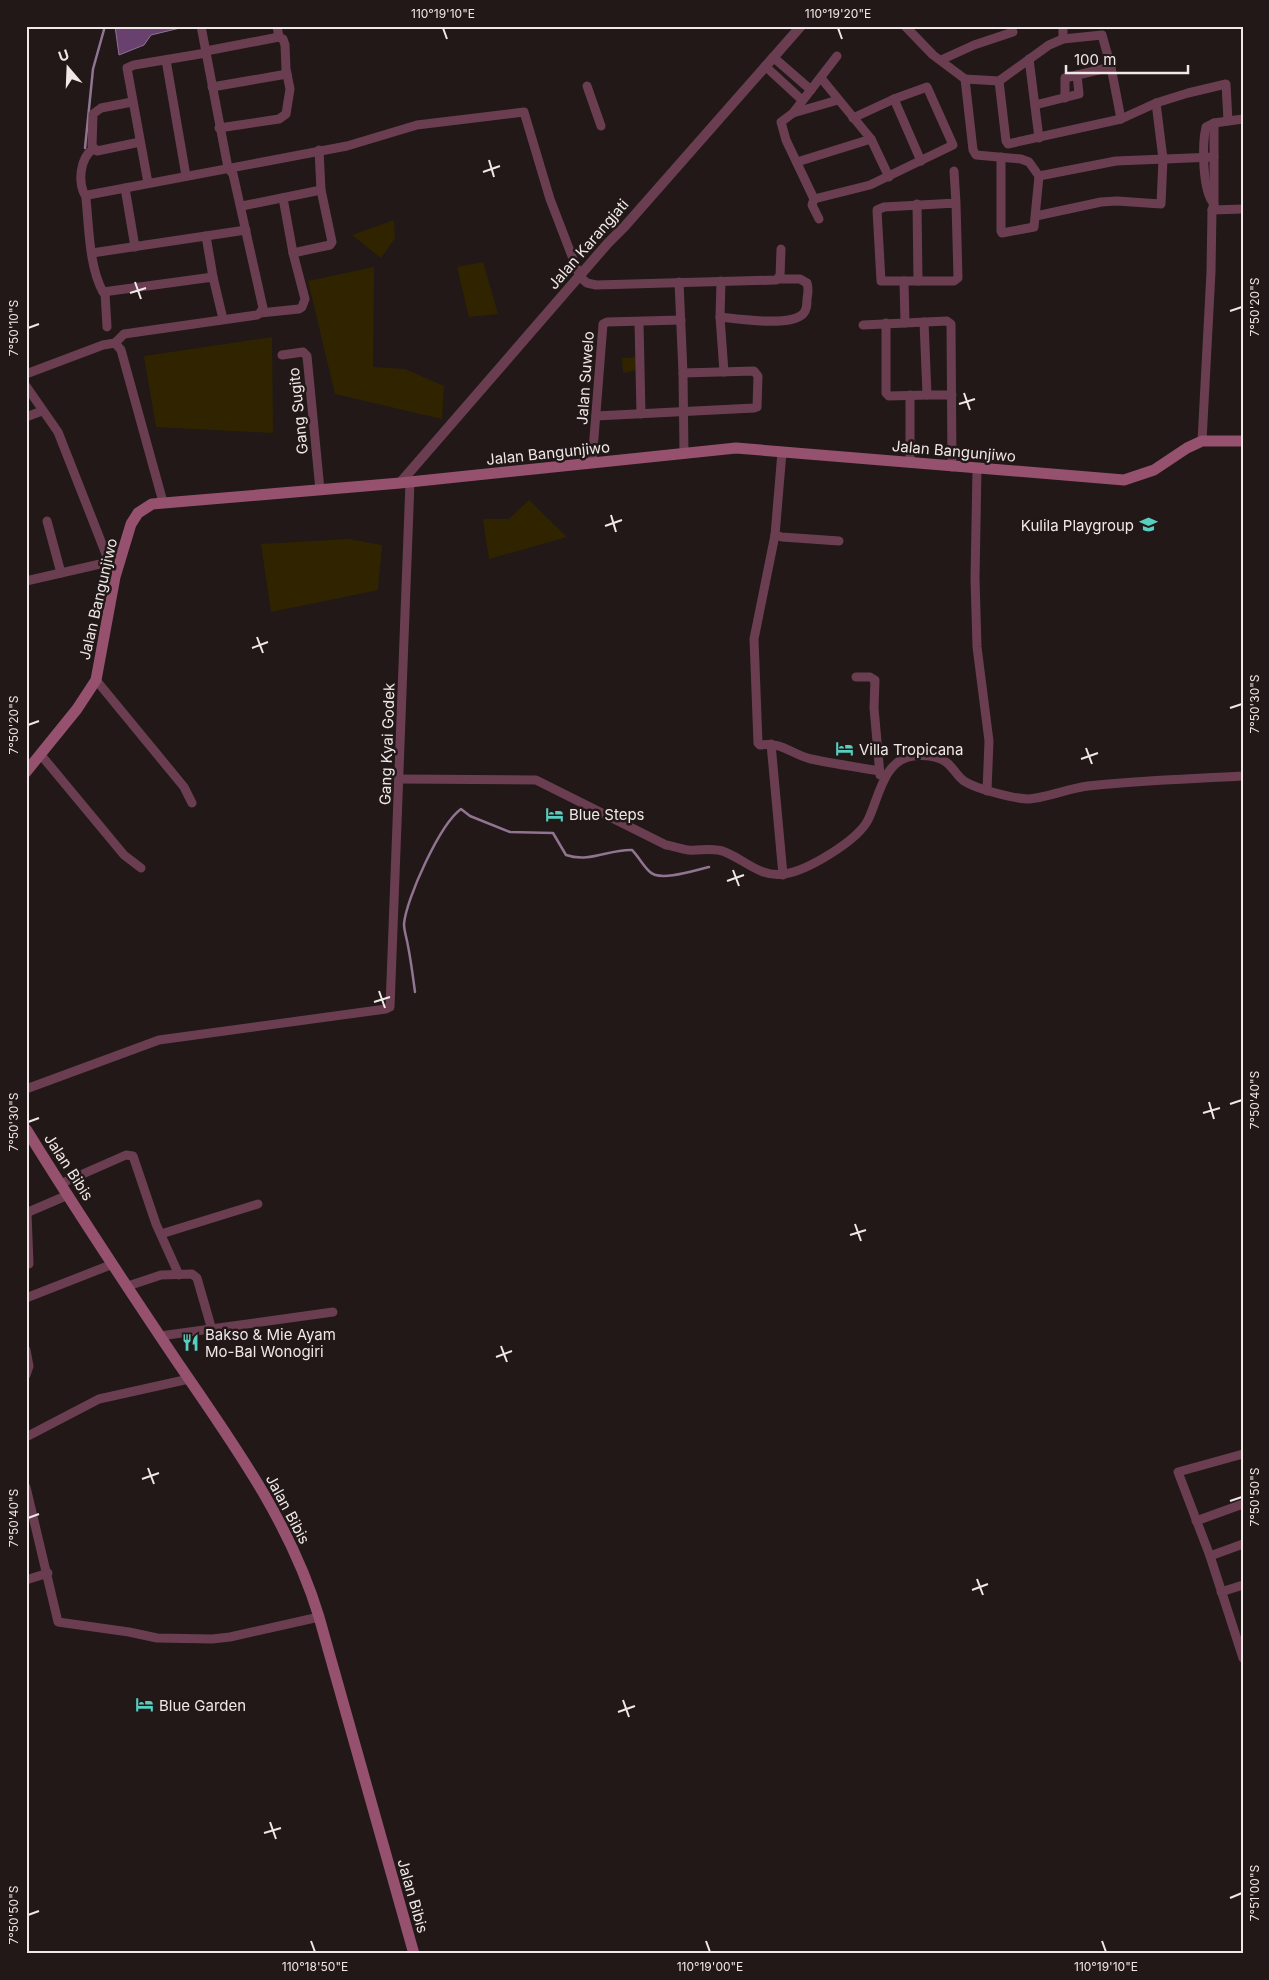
<svg xmlns="http://www.w3.org/2000/svg" width="1269" height="1980" viewBox="0 0 1269 1980" font-family="Inter,sans-serif">
	<style>
		.green { fill: #302400 }
		.water { fill: #69416e; stroke: #917392 }
		.lines { fill: none; stroke-linecap: round; stroke-linejoin: round }
		.stream { stroke: #917392; stroke-width: 2.5 }
		.minor { stroke: #6a3e50; stroke-width: 9 }
		.tertiary { stroke: #6a3e50; stroke-width: 10 }
		.secondary { stroke: #96516e; stroke-width: 11 }
		.ticks { fill: none; stroke: #efe8e7; stroke-width: 2 }
		.labels { text-anchor: middle; dominant-baseline: central; stroke-width: 5; stroke-linejoin: round; paint-order: stroke }
		.street-label { font-size: 15px; fill: #efe8e7; stroke: #211817 }
		.poi-label { font-size: 15px; fill: #efe8e7; stroke: #211817; text-anchor: start }
		.neatline { fill: none; stroke: #efe8e7; stroke-width: 2 }
		.ticks-label { font-size: 12px; text-anchor: middle; fill: #efe8e7 }
	</style>
	<rect width="100%" height="100%" fill="#211817"/>
	<!-- green -->
	<g class="green">
		<polygon points="394,220 395,238 381,258 352,235"/>
		<polygon points="483,262 498,314 469,317 457,267"/>
		<polygon points="374,267 373,367 405,369 444,386 442,419 335,394 308,281"/>
		<polygon points="272,337 273,433 156,427 144,356"/>
		<polygon points="636,357 637,370 623,373 622,358"/>
		<polygon points="529,500 567,537 489,559 483,519 509,519"/>
		<polygon points="349,539 382,545 378,590 271,612 261,544"/>
	</g>
	<!-- water -->
	<polygon class="water" points="115,26 180,26 180,28 151,35 144,45 119,55"/>
	<g class="lines">
		<!-- stream -->
		<g class="stream">
			<polyline points="85,148 93,69 105,26"/>
			<path d="M415,992C413,977 411,961 408,946C407,939 404,931 404,924C406,899 440,824 461,809L470,816L510,832L553,833L566,855C590,863 609,849 632,850C639,857 643,866 650,872C660,882 696,870 709,867"/>
		</g>
		<!-- minor -->
		<g class="minor">
			<polyline points="905,26 933,55 965,79 973,150 976,155 1021,159 1029,162 1039,176 1116,161 1214,157 1214,204 1212,210 1243,209"/>
			<polyline points="1063,26 1063,39"/>
			<polyline points="206,51 279,37"/>
			<polyline points="773,57 811,90"/>
			<polyline points="1029,59 1039,138"/>
			<polyline points="166,60 186,176"/>
			<polyline points="941,60 974,45 1013,32"/>
			<polyline points="765,66 802,100"/>
			<polyline points="821,78 871,139 889,177"/>
			<polyline points="965,79 999,81 1049,45 1063,39 1102,35 1111,67 1121,119"/>
			<polyline points="999,81 1006,141 1008,144 1121,119 1156,103 1188,93 1226,84 1228,121"/>
			<polyline points="587,86 601,126"/>
			<polyline points="212,87 287,74"/>
			<polyline points="1065,98 1065,78 1111,67"/>
			<polyline points="894,99 921,161"/>
			<polyline points="132,102 101,108 93,114 92,146 97,151 140,142"/>
			<polyline points="1035,105 1079,94 1077,75"/>
			<polyline points="793,113 837,56"/>
			<polyline points="219,128 279,119 286,114 290,89 286,69 285,45 283,39 279,37 277,26"/>
			<polyline points="1001,157 1001,231 1002,233 1034,227 1039,176"/>
			<polyline points="1214,157 1214,123"/>
			<polyline points="797,162 871,139"/>
			<polyline points="954,171 956,203 958,278 954,281 881,281 877,210 884,207 956,203"/>
			<polyline points="148,183 127,68 134,65 206,53"/>
			<polyline points="125,188 135,247"/>
			<path d="M86,197C77,183 80,158 93,149"/>
			<polyline points="814,199 870,185 953,145 927,87 894,99 853,118"/>
			<polyline points="917,204 918,281"/>
			<path d="M1214,204C1202,191 1202,144 1206,127L1214,123L1243,119"/>
			<polyline points="242,206 321,190"/>
			<polyline points="1036,216 1101,202 1117,201 1161,204 1163,159 1156,103"/>
			<polyline points="819,219 812,205 814,199 786,140 781,122 793,113 838,100"/>
			<polyline points="206,236 213,277"/>
			<polyline points="92,253 246,230"/>
			<polyline points="293,253 330,245 332,242 321,190 319,150"/>
			<path d="M721,281L720,317C738,319 790,327 803,314C807,310 807,304 807,299C808,293 809,289 807,283L800,279H778"/>
			<polyline points="904,281 905,323"/>
			<polyline points="679,282 683,373 684,454"/>
			<polyline points="105,293 107,327"/>
			<polyline points="260,313 299,309 302,307 305,299 293,253 283,198"/>
			<polyline points="720,317 724,372"/>
			<path d="M223,319L213,277L103,292C89,267 89,227 86,199L88,195L347,146L417,125L524,112L550,199L580,277L587,283L596,285L776,280L780,276L781,249"/>
			<polyline points="639,322 641,414"/>
			<polyline points="886,323 886,393 889,396 927,395 924,322"/>
			<polyline points="863,325 947,321 951,324 952,467"/>
			<polyline points="115,343 124,334 257,315 260,313 263,308 233,174 228,168 201,26"/>
			<polyline points="282,355 303,352 307,356 320,490"/>
			<polyline points="26,374 103,345 115,343 121,350 163,502"/>
			<polyline points="26,386 58,432 115,577"/>
			<polyline points="927,395 952,395"/>
			<polyline points="596,416 754,408 757,407 758,376 754,371 683,373"/>
			<polyline points="26,417 42,411"/>
			<polyline points="1202,441 1211,272 1212,210"/>
			<polyline points="782,452 775,535 782,537 839,541"/>
			<polyline points="592,463 603,324 607,322 681,320"/>
			<polyline points="910,463 910,395"/>
			<polyline points="977,468 975,579 977,647 989,741 987,791"/>
			<polyline points="47,521 61,573"/>
			<path d="M775,535L754,639L758,743L760,745C784,742 790,754 811,759C834,764 857,767 880,771"/>
			<polyline points="26,581 109,562"/>
			<polyline points="856,677 870,677 875,680 874,708 880,775"/>
			<polyline points="96,680 184,787 192,803"/>
			<polyline points="771,744 783,875"/>
			<polyline points="41,755 124,855 141,868"/>
			<path d="M399,779L536,780L666,845C673,846 681,849 688,850C700,851 714,847 725,852C745,860 761,878 784,874C807,871 857,841 868,820C879,798 883,760 913,756C924,755 937,756 946,762C953,767 957,776 964,781C976,789 1015,799 1029,799C1046,798 1070,788 1088,786C1140,780 1191,779 1243,776"/>
			<polyline points="26,1089 159,1040 386,1009 390,1007 410,482"/>
			<polyline points="60,1184 126,1155 133,1156 156,1224 179,1275"/>
			<polyline points="26,1213 68,1195"/>
			<polyline points="27,1213 29,1264"/>
			<polyline points="161,1234 258,1204"/>
			<polyline points="128,1286 161,1275 192,1274 197,1278 212,1330"/>
			<polyline points="26,1298 113,1264"/>
			<polyline points="160,1336 333,1312"/>
			<polyline points="26,1350 29,1366 26,1375"/>
			<polyline points="26,1437 99,1399 189,1379"/>
			<polyline points="1243,1454 1178,1472 1210,1556 1243,1658"/>
			<polyline points="26,1487 58,1622 129,1632 157,1638 212,1639 230,1637 319,1617"/>
			<polyline points="1196,1521 1243,1504"/>
			<polyline points="1210,1556 1243,1544"/>
			<polyline points="26,1580 48,1573"/>
			<polyline points="1221,1592 1243,1585"/>
		</g>
		<!-- tertiary -->
		<polyline class="tertiary" points="400,483 608,243 625,226 801,26"/>
		<!-- secondary -->
		<g class="secondary">
			<polyline points="26,772 77,709 96,680 115,577 131,524 138,513 152,504 400,483 736,448 1124,480 1154,470 1187,448 1202,441 1243,441"/>
			<path d="M26,1129C74,1207 125,1284 176,1360C232,1442 290,1521 319,1617L414,1954"/>
		</g>
	</g>
	<!-- ticks -->
	<path class="ticks" d="M443,28L447,39M838,28L842,39M489,160L494,177M483,172L500,166M135,282L141,299M130,293L146,288M1230,311L1242,307M28,328L39,324M964,393L970,410M959,404L975,399M611,515L616,532M605,526L622,520M257,637L263,653M252,648L268,642M1230,708L1242,704M28,725L39,721M1086,748L1092,764M1081,759L1098,753M733,870L739,886M727,881L744,875M379,991L385,1008M374,1002L390,997M1209,1102L1214,1119M1230,1104L1242,1100M1203,1113L1220,1108M28,1122L39,1118M855,1224L861,1241M850,1235L866,1230M501,1346L507,1362M496,1357L512,1351M148,1468L154,1484M142,1479L159,1473M1230,1501L1242,1497M28,1518L39,1514M977,1579L983,1595M972,1590L988,1584M623,1700L629,1717M618,1712L635,1706M270,1822L276,1839M264,1833L281,1828M1230,1898L1242,1893M28,1915L39,1911M311,1941L315,1952M706,1941L710,1952M1102,1941L1106,1952"/>
	<!-- icons -->
	<defs>
		<symbol id="school-bare" viewBox="-9 -9 18 18"><path d="M0-5L7-2L0 1L-7-2ZM-4 1L0 2.5L4 1V4Q0 6-4 4Z" fill="#58cec0" stroke="#211817" stroke-width="2.5" paint-order="stroke"/></symbol>
		<symbol id="hotel-bare" viewBox="-9 -9 18 18"><path d="M-6-4.5h1.5V1H6V5H4.5V3h-9V5H-6ZM-4 0a1.8 1.8 0 1 1 3.6 0ZM.5 0V-2.5h3Q6-2.5 6 0Z" fill="#58cec0" stroke="#211817" stroke-width="2.5" paint-order="stroke"/></symbol>
		<symbol id="restaurant-bare" viewBox="-9 -9 18 18"><path d="M-5-6h1v4h1v-4h1v4h1v-4h1v5L-1.5 .5V6h-2V.5L-5-1ZM5-6V6H3V1.5H1.5Q1.5-4 5-6Z" fill="#58cec0" stroke="#211817" stroke-width="2.5" paint-order="stroke"/></symbol>
	</defs>
	<g fill-rule="evenodd">
		<use href="#school-bare" x="1136" y="512" width="25" height="25"/>
		<use href="#hotel-bare" x="832" y="736" width="25" height="25"/>
		<use href="#hotel-bare" x="542" y="802" width="25" height="25"/>
		<use href="#restaurant-bare" x="178" y="1330" width="25" height="25"/>
		<use href="#hotel-bare" x="132" y="1692" width="25" height="25"/>
	</g>
	<g class="labels">
		<!-- street labels -->
		<g class="street-label">
			<text transform="translate(588 244) rotate(-49)">Jalan Karangjati</text>
			<text transform="translate(585 378) rotate(-86)">Jalan Suwelo</text>
			<text transform="translate(298 411) rotate(-96)">Gang Sugito</text>
			<text transform="translate(954 451) rotate(5)">Jalan Bangunjiwo</text>
			<text transform="translate(548 453) rotate(-6)">Jalan Bangunjiwo</text>
			<text transform="translate(98 599) rotate(-77)">Jalan Bangunjiwo</text>
			<text transform="translate(387 744) rotate(-88)">Gang Kyai Godek</text>
			<text transform="translate(69 1167) rotate(57)">Jalan Bibis</text>
			<text transform="translate(288 1509) rotate(62)">Jalan Bibis</text>
			<text transform="translate(413 1896) rotate(74)">Jalan Bibis</text>
		</g>
		<!-- poi labels -->
		<g class="poi-label">
			<text x="1134" y="525" text-anchor="end">Kulila Playgroup</text>
			<text x="859" y="749">Villa Tropicana</text>
			<text x="569" y="814">Blue Steps</text>
			<text x="205" y="1334">Bakso &amp; Mie Ayam<tspan x="205" dy="17">Mo-Bal Wonogiri</tspan></text>
			<text x="159" y="1705">Blue Garden</text>
		</g>
	</g>
	<!-- border -->
	<rect width="1269" height="1980" fill="none" stroke="#211817" stroke-width="55"/>
	<!-- north arrow -->
	<g transform="translate(68 68) rotate(341)" stroke="#211817" stroke-width="4" paint-order="stroke">
	<path d="M0-4L9 19L0 12L-9 19Z" fill="#efe8e7"/>
	<text y="-8" font-size="14" font-weight="bold" text-anchor="middle" fill="#efe8e7">U</text>
	</g>
	<!-- scale -->
	<path d="M1066 65v8h122v-8" fill="none" stroke="#efe8e7" stroke-width="2.5"/>
	<text x="1074" y="65" font-size="15" fill="#efe8e7" stroke="#211817" stroke-width="4" paint-order="stroke">100 m</text>
	<rect x="28" y="28" width="1214" height="1924" class="neatline"/>
	<g class="ticks-label">
		<text x="443" y="18">110°19'10"E</text>
		<text x="838" y="18">110°19'20"E</text>
		<text transform="translate(1255 307) rotate(-90)" y="4">7°50'20"S</text>
		<text transform="translate(14 328) rotate(-90)" y="4">7°50'10"S</text>
		<text transform="translate(1255 704) rotate(-90)" y="4">7°50'30"S</text>
		<text transform="translate(14 725) rotate(-90)" y="4">7°50'20"S</text>
		<text transform="translate(1255 1100) rotate(-90)" y="4">7°50'40"S</text>
		<text transform="translate(14 1122) rotate(-90)" y="4">7°50'30"S</text>
		<text transform="translate(1255 1497) rotate(-90)" y="4">7°50'50"S</text>
		<text transform="translate(14 1518) rotate(-90)" y="4">7°50'40"S</text>
		<text transform="translate(1255 1893) rotate(-90)" y="4">7°51'00"S</text>
		<text transform="translate(14 1915) rotate(-90)" y="4">7°50'50"S</text>
		<text x="315" y="1971">110°18'50"E</text>
		<text x="710" y="1971">110°19'00"E</text>
		<text x="1106" y="1971">110°19'10"E</text>
	</g>
</svg>
